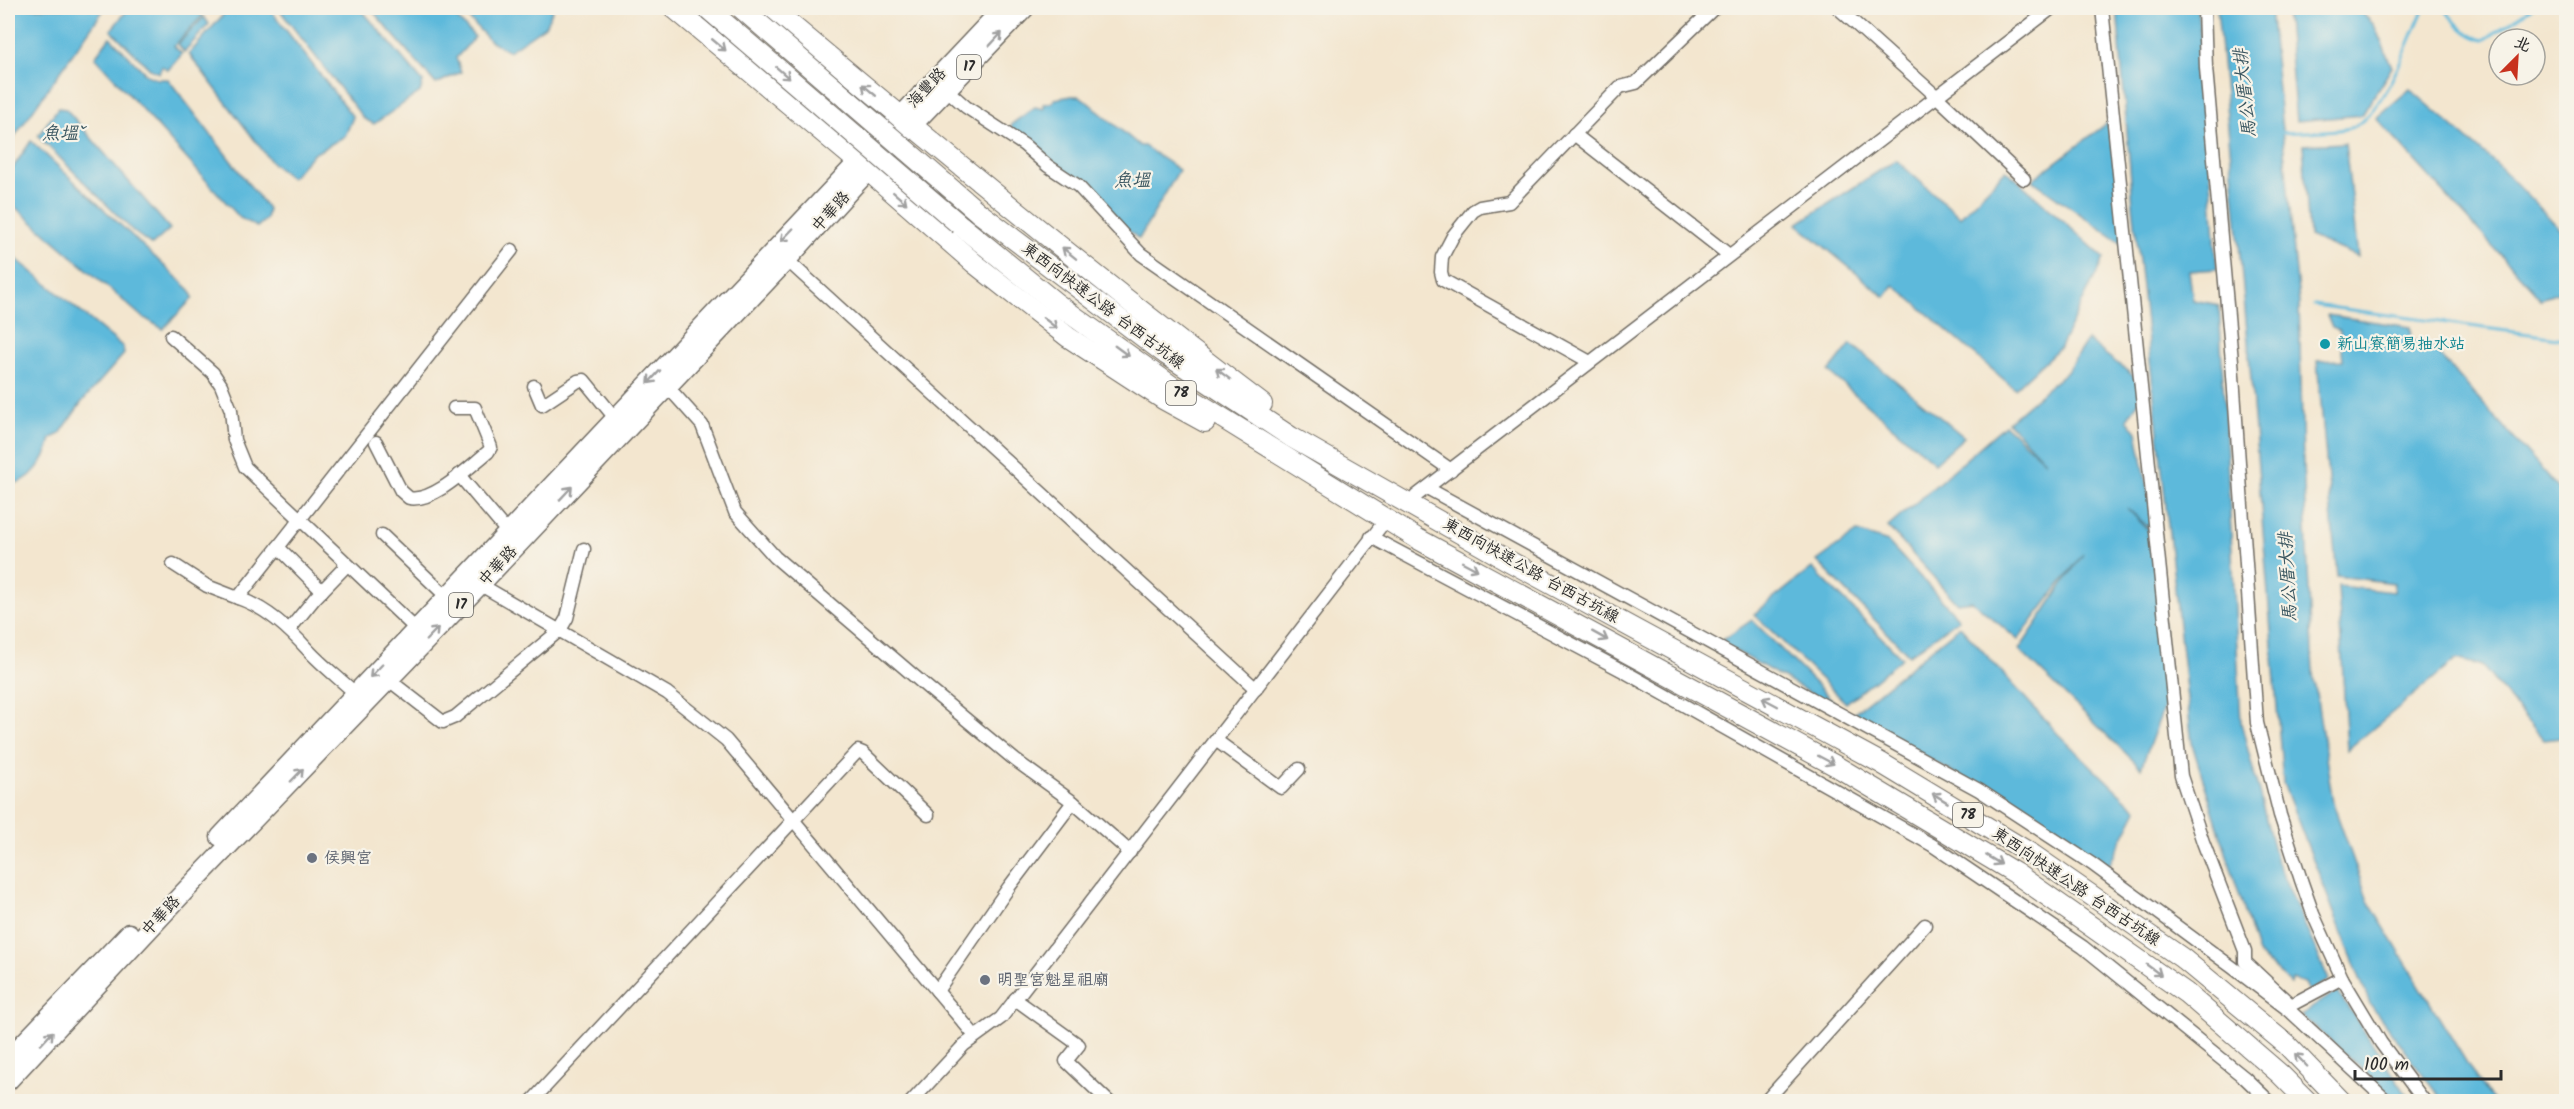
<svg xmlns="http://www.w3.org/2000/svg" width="2574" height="1109" viewBox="0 0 2574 1109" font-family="Kalam,'LXGW WenKai TC',sans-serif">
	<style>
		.water { fill: #5db9db; stroke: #447283; stroke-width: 1.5 }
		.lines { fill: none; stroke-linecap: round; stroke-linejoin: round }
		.stream { stroke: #5db9db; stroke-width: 3 }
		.minor-casing { stroke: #716c64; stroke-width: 15 }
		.primary-casing { stroke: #716c64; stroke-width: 21 }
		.trunk-casing { stroke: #716c64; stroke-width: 22 }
		.minor { stroke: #fff; stroke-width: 12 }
		.primary { stroke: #fff; stroke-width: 18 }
		.trunk { stroke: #fff; stroke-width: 20 }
		.trunk-bridge-casing { stroke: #716c64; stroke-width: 22; stroke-linecap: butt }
		.trunk-bridge { stroke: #fff; stroke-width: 20 }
		.oneway { stroke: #a0a0a0 }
		.culture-dot { fill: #0f9aa8; stroke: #f7f3e8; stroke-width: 2 }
		.worship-dot { fill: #6b7280; stroke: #f7f3e8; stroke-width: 2 }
		.labels { text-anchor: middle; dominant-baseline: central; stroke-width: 4.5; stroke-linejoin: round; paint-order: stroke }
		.shield { fill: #f7f3e8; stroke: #686764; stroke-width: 1.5 }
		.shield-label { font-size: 15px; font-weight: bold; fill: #2b2b2b }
		.street-label { font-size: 16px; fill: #2b2b2b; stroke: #f7f3e8 }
		.culture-label { font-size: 16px; fill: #0d838f; stroke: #f7f3e8; text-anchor: start }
		.worship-label { font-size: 16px; fill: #5b616d; stroke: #f7f3e8; text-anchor: start }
		.water-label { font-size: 18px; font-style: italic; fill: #3a5660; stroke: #f7f3e8 }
	</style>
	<rect width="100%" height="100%" fill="#f7f3e8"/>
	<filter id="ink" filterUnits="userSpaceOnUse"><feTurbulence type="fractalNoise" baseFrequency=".0167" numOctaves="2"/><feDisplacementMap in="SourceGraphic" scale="12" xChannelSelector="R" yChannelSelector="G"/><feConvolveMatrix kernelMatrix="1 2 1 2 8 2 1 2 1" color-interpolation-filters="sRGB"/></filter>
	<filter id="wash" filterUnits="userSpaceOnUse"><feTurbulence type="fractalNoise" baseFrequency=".008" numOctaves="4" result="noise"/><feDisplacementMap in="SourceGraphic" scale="24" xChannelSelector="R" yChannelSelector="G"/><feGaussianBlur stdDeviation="1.35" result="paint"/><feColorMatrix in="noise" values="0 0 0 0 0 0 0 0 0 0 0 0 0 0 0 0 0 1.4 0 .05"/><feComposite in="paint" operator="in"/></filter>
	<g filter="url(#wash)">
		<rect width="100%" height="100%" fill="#f3e6cf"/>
		<!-- water -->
		<g class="water">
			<polygon points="8,8 105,8 8,146"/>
			<polygon points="129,8 196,8 203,15 174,46 182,54 168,70 162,66 159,73 150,69 111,30"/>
			<polygon points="229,8 269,8 353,117 345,136 312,155 291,178 273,164 189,54"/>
			<polygon points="278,8 360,8 423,82 420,92 374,124 364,119"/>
			<polygon points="370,8 447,8 475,37 456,58 461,72 436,84"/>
			<polygon points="459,8 551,8 553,9 545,26 509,51 491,42"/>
			<polygon points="2117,8 2197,8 2203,58 2217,269 2189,271 2193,300 2219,305 2241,723 2277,862 2329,980 2309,992 2305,983 2292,979 2291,984 2258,954 2192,744 2133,205"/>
			<polygon points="2217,8 2270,8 2299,303 2303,465 2313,673 2333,803 2368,901 2479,1083 2494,1101 2443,1101 2370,1004 2283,783 2248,342"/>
			<polygon points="2286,8 2357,8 2374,25 2392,67 2362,115 2296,121"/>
			<polygon points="204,17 209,24 184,52 178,44"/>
			<polygon points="110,37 147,75 157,79 168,79 268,209 266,219 257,227 240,218 95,57"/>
			<polygon points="2410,89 2503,170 2566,235 2566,290 2541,299 2376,118"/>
			<polygon points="1072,96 1080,96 1140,146 1144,146 1179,170 1139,239 1126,229 1101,198 1075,180 1011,129 1012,124 1035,107 1044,109 1044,104 1052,103 1055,99"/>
			<polygon points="58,108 66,109 170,229 152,245 134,232 38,136"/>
			<polygon points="2113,119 2128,248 2032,180"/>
			<polygon points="31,141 190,290 193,298 163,329 141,316 8,201 8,175"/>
			<polygon points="2345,143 2358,257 2309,236 2303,145"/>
			<polygon points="1896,160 1960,217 2006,170 2104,258 2060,347 2015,389 1894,285 1885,297 1797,224"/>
			<path d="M8,252L123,347L124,354L81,403L60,434L51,438C47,458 30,486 8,483Z"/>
			<polygon points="2327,315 2410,327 2411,340 2431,345 2566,497 2566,734 2562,738 2543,740 2482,666 2457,659 2347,750 2338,586 2393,592 2394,583 2337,576 2317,361 2343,360 2340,330 2332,327"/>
			<polygon points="2087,340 2140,381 2142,397 2127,419 2137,432 2156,534 2127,508 2155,537 2169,693 2141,768 2019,650 2083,554 2018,640 1972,601 1957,603 1888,527 2005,425 2046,462 2008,422 2067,371"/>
			<polygon points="1851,344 1964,437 1935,463 1829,372"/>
			<polygon points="1857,532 1888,542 1959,619 1909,655 1817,561"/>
			<polygon points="1812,568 1902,658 1846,703 1754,614"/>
			<polygon points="1752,620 1845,713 1720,642"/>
			<polygon points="1960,626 2058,734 2137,810 2108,867 1983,789 1850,716"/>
			<polygon points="2337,991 2411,1101 2398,1101 2301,1015"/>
		</g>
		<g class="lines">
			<!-- stream -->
			<g class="stream">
				<path d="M2444,8C2455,22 2465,36 2484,40L2532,8"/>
				<path d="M2280,133C2297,132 2335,132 2350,128C2383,117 2410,38 2424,8"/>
				<polyline points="2314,305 2566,339"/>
			</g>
		</g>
	</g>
	<g filter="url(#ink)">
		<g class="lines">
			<defs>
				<g id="minor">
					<polyline points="1838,8 1936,96 2024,179"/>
					<polyline points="2102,8 2181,776 2203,842 2245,951 2245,962 2291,1005 2342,978 2381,1043 2425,1102"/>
					<polyline points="2204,8 2206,68 2232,361 2257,723 2280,815 2301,880 2313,914 2342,978"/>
					<polyline points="947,90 966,107 1024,145 1048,166 1078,186 1141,254 1451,470"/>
					<polyline points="1574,134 1729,255"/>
					<polyline points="787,260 1256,689"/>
					<polyline points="171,336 213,373 221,385 231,410 234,440 245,467 416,629"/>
					<polyline points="1590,362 1443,280 1441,272 1442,257 1453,236 1473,211 1480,207 1509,202 1620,87 1636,83 1714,8"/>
					<polyline points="534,386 542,405 578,381 584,380 615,418"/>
					<polyline points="667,386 702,425 735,512 775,557 927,687 1015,760 1073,802 1130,852"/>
					<path d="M376,442L401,491L409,498C433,503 469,467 488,452L491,447L475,408H454"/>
					<polyline points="459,475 508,533"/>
					<polyline points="1427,488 1979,790 2092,864 2232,967 2290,1011 2388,1102"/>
					<polyline points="1416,496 2052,8"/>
					<polyline points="382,535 447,597"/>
					<polyline points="1371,537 1625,672 1932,845 2083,947 2245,1078 2270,1102"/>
					<polyline points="278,547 322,591"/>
					<polyline points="173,564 207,586 238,598"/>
					<polyline points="474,581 667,693 726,740 975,1036"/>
					<polyline points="289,630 315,598 347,565"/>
					<polyline points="389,680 443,722 455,717 560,630 567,618 584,549"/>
					<path d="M355,693C340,679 323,666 309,651C289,629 267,608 238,598L512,250"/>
					<polyline points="1217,741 1281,788 1299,769"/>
					<polyline points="937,991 1009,887 1073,802"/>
					<polyline points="1015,999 1079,1045 1066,1061 1109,1102"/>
					<polyline points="531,1102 858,751 863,753 928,815"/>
					<polyline points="911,1102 964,1045 1001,1018 1381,526"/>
					<polyline points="1765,1102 1925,925"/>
				</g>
				<g id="primary">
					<polyline points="220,837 1003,8"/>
					<polyline points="8,1059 129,933"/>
					<polyline points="8,1081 184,892 481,584 787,260 854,186 1025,8"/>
				</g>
				<g id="trunk">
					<polyline points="674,8 856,160 974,263 1068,337 1163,399 1205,422"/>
					<path d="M771,8C932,143 1094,277 1262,404"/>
					<polyline points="978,212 1167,355 1291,437 1509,561 1881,763 2033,855 2182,958 2287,1045 2342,1102"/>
					<polyline points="960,225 1057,304 1177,390 1418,539 1836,766 2015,873 2186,993 2280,1074 2308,1102"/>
				</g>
			</defs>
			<!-- minor casing -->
			<use href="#minor" class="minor-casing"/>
			<!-- primary casing -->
			<use href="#primary" class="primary-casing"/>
			<!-- trunk casing -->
			<use href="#trunk" class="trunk-casing"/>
			<!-- minor -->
			<use href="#minor" class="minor"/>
			<!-- primary -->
			<use href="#primary" class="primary"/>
			<!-- trunk -->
			<use href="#trunk" class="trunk"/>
			<defs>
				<g id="trunk-bridge">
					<polyline points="707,8 960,225"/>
					<polyline points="741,8 978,212"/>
				</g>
			</defs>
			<!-- trunk-bridge casing -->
			<use href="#trunk-bridge" class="trunk-bridge-casing"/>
			<!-- trunk-bridge -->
			<use href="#trunk-bridge" class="trunk-bridge"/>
		</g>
		<!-- one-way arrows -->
		<defs><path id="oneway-shaft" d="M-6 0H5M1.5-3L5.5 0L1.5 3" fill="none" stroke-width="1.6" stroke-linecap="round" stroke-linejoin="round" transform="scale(1.5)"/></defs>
		<g class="oneway">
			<use href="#oneway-shaft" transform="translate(996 39) rotate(-47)"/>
			<use href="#oneway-shaft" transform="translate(719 45) rotate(40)"/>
			<use href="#oneway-shaft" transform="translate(783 73) rotate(41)"/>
			<use href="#oneway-shaft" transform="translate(869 90) rotate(-140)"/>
			<use href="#oneway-shaft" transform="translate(900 198) rotate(41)"/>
			<use href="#oneway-shaft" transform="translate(787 235) rotate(134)"/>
			<use href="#oneway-shaft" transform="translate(1069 253) rotate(-141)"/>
			<use href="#oneway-shaft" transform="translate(1050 323) rotate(38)"/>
			<use href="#oneway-shaft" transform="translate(1122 351) rotate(36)"/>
			<use href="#oneway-shaft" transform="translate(1223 374) rotate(-143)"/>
			<use href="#oneway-shaft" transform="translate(654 377) rotate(133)"/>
			<use href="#oneway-shaft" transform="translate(566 493) rotate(-47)"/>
			<use href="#oneway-shaft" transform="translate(1470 566) rotate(28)"/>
			<use href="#oneway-shaft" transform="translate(432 634) rotate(-46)"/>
			<use href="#oneway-shaft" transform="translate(1600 636) rotate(29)"/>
			<use href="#oneway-shaft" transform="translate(376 671) rotate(134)"/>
			<use href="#oneway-shaft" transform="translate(1770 702) rotate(-152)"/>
			<use href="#oneway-shaft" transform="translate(1826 760) rotate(28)"/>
			<use href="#oneway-shaft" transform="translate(297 775) rotate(-46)"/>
			<use href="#oneway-shaft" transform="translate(1940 798) rotate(-149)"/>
			<use href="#oneway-shaft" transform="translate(1994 860) rotate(31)"/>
			<use href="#oneway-shaft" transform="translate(2154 970) rotate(36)"/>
			<use href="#oneway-shaft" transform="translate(47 1038) rotate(-47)"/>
			<use href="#oneway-shaft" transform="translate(2301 1060) rotate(-134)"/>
		</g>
	</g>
	<!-- markers -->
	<circle class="culture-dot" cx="2325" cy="344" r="6"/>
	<g class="worship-dot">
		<circle cx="312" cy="858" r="6"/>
		<circle cx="985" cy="980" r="6"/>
	</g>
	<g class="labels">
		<!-- shield labels -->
		<g class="shield">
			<rect x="957" y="55" width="24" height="24" rx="4.5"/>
			<rect x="1166" y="381" width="30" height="24" rx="4.5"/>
			<rect x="449" y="593" width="24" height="24" rx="4.5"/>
			<rect x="1953" y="803" width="30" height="24" rx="4.5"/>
		</g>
		<g class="shield-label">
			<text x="969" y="67">17</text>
			<text x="1181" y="393">78</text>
			<text x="461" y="605">17</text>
			<text x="1968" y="815">78</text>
		</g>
		<!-- street labels -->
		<g class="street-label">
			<text transform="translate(927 88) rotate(-47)">海豐路</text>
			<text transform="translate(831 212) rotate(-48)">中華路</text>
			<text transform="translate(1103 306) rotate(37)">東西向快速公路 台西古坑線</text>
			<text transform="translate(498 566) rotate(-47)">中華路</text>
			<text transform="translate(1531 571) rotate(29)">東西向快速公路 台西古坑線</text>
			<text transform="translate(2076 887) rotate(34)">東西向快速公路 台西古坑線</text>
			<text transform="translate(161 916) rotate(-47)">中華路</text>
		</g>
		<!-- culture labels -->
		<g class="culture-label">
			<text x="2337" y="344">新山寮簡易抽水站</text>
		</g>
		<!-- worship labels -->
		<g class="worship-label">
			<text x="324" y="858">侯興宮</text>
			<text x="997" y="980">明聖宮魁星祖廟</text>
		</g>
		<!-- water labels -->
		<g class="water-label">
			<text transform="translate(2246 93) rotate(-96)">馬公厝大排</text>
			<text x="63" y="134">魚塭ˇ</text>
			<text x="1132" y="181">魚塭</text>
			<text transform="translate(2289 577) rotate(-93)">馬公厝大排</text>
		</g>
	</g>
	<!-- margin -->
	<rect width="2574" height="1109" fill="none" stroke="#f7f3e8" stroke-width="30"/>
	<!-- north arrow -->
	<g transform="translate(2517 57) rotate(24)"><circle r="28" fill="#f7f3e8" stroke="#a5a39c" stroke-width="1.5"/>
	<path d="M0-4.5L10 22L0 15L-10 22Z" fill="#c8321e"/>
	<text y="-9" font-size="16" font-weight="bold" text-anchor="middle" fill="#2b2b2b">北</text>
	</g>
	<!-- scale -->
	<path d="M2355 1070v9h146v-9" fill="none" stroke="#2b2b2b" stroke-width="3"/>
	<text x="2364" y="1070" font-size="18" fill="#2b2b2b" stroke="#f7f3e8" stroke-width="4.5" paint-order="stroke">100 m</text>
</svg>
